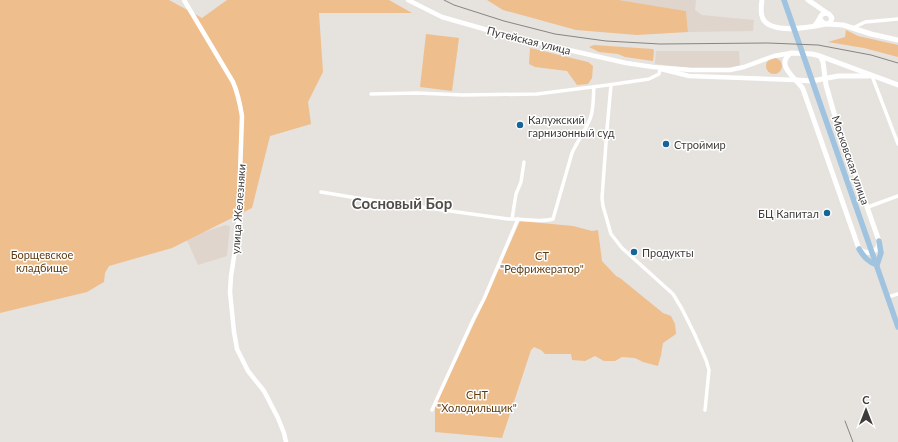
<svg xmlns="http://www.w3.org/2000/svg" width="898" height="442" viewBox="0 0 898 442" font-family="Lato,sans-serif">
	<style>
		.built { fill: #dfd5cc }
		.green { fill: #eebe8d }
		.lines { fill: none; stroke-linecap: round; stroke-linejoin: round }
		.minor { stroke: #fff; stroke-width: 3.5 }
		.tertiary { stroke: #fff; stroke-width: 4.5 }
		.secondary { stroke: #fff; stroke-width: 5 }
		.primary { stroke: #a0c4df; stroke-width: 5.5 }
		.rail { stroke: #878582; stroke-width: 1 }
		.poi-dot { fill: #176598; stroke: #fff; stroke-width: 1.5 }
		.labels { text-anchor: middle; dominant-baseline: central; stroke-width: 3; stroke-linejoin: round; paint-order: stroke }
		.street-label { font-size: 11px; fill: #3e3c3b; stroke: #fff }
		.poi-label { font-size: 11px; fill: #3e3c3b; stroke: #fff; text-anchor: start }
		.park-label { font-size: 11px; fill: #603c0f; stroke: #fff }
		.district-label { font-size: 15px; font-weight: bold; fill: #504d49; stroke: #fff }
	</style>
	<rect width="100%" height="100%" fill="#e6e2de"/>
	<!-- built -->
	<g class="built">
		<polygon points="619,0 696,0 695,10 702,15 754,20 753,31 688,32 686,11"/>
		<polygon points="656,51 739,51 740,66 725,68 691,68 655,64"/>
		<polygon points="225,225 230,226 227,256 198,265 186,238"/>
	</g>
	<!-- green -->
	<g class="green">
		<polygon points="0,0 169,0 202,18 227,0 389,0 412,13 319,13 323,72 308,102 311,124 270,136 252,208 172,248 109,266 105,273 104,282 87,292 0,313"/>
		<polygon points="487,0 619,0 686,11 688,32 637,35 576,30 503,10"/>
		<polygon points="846,30 858,36 898,45 898,57 864,48 828,42 845,37"/>
		<polygon points="426,34 459,38 452,91 420,87"/>
		<polygon points="594,45 653,49 654,51 653,61 625,57 618,54 599,52 589,47"/>
		<polygon points="530,48 588,62 593,66 592,78 588,84 577,85 567,71 535,67 529,64"/>
		<circle cx="774" cy="66" r="8"/>
		<polygon points="520,221 573,226 592,231 598,230 602,261 616,276 620,278 663,313 671,316 675,324 676,334 663,343 661,355 658,366 643,362 635,358 622,357 615,361 604,361 595,356 585,361 572,360 571,354 545,354 541,350 534,347 531,350 502,438 435,432 435,406 480,311"/>
	</g>
	<g class="lines">
		<!-- minor -->
		<g class="minor">
			<polyline points="853,28 865,22 898,19"/>
			<polyline points="872,76 898,144"/>
			<polyline points="611,85 607,129 602,198 603,206 611,234 622,248 673,294 682,309 694,333 706,360 709,370 705,410"/>
			<polyline points="371,94 417,93 463,95 537,94 608,85 649,79 659,74 660,69"/>
			<path d="M321,192L363,199L508,219C523,218 539,223 553,219L572,153C577,142 585,131 590,119C594,109 593,97 594,87"/>
			<polyline points="868,207 898,196"/>
			<polyline points="512,219 516,194 521,182 524,162"/>
			<polyline points="888,297 898,294"/>
			<polyline points="432,410 473,320 484,299 518,219"/>
		</g>
		<!-- tertiary -->
		<g class="tertiary">
			<path d="M184,0L233,82C238,93 240,104 242,116L238,231L231,276L230,292L234,332L237,349L248,371L264,391L278,418L284,433L286,442"/>
			<polyline points="408,0 442,17 491,31 560,48 626,63 653,67 691,70 730,70 744,67 774,56 791,53"/>
			<polyline points="661,69 689,76 796,80"/>
		</g>
		<!-- secondary -->
		<g class="secondary">
			<path d="M762,0C761,6 760,13 763,19C772,35 811,27 826,24"/>
			<polyline points="808,0 827,13"/>
			<polyline points="827,24 843,25 871,34 898,40"/>
			<path d="M814,26C821,21 819,10 829,14L832,18L830,23L827,24L823,23L820,19"/>
			<path d="M820,56L823,62L826,85L834,113L879,241L878,248C870,254 867,254 859,249L803,89C797,79 774,65 791,53L812,54L820,56L898,85"/>
			<polyline points="796,80 812,81 838,76 869,76"/>
		</g>
		<!-- primary -->
		<g class="primary">
			<polyline points="784,0 898,327"/>
			<path d="M859,249C864,257 868,262 877,265L881,253L879,241"/>
		</g>
		<!-- rail -->
		<g class="rail">
			<polyline points="444,0 454,5 504,21 555,34 606,41 660,44 768,43 818,45 871,55 898,63"/>
			<polyline points="845,421 853,442"/>
		</g>
	</g>
	<!-- markers -->
	<g class="poi-dot">
		<circle cx="520" cy="125" r="4"/>
		<circle cx="666" cy="144" r="4"/>
		<circle cx="827" cy="213" r="4"/>
		<circle cx="634" cy="252" r="4"/>
	</g>
	<g class="labels">
		<!-- street labels -->
		<g class="street-label">
			<text transform="translate(529 40) rotate(14)">Путейская улица</text>
			<text transform="translate(851 160) rotate(71)">Московская улица</text>
			<text transform="translate(238 209) rotate(-86)">улица Железняки</text>
		</g>
		<!-- poi labels -->
		<g class="poi-label">
			<text x="528" y="119">Калужский<tspan x="528" dy="13">гарнизонный суд</tspan></text>
			<text x="674" y="144">Строймир</text>
			<text x="819" y="213" text-anchor="end">БЦ Капитал</text>
			<text x="642" y="252">Продукты</text>
		</g>
		<!-- park labels -->
		<g class="park-label">
			<text x="42" y="254">Борщевское<tspan x="42" dy="13">кладбище</tspan></text>
			<text x="542" y="255">СТ<tspan x="542" dy="13">"Рефрижератор"</tspan></text>
			<text x="477" y="394">СНТ<tspan x="477" dy="13">"Холодильщик"</tspan></text>
		</g>
		<!-- district labels -->
		<g class="district-label">
			<text x="402" y="203">Сосновый Бор</text>
		</g>
	</g>
	<!-- north arrow -->
	<g transform="translate(866 410)" stroke="#ffffff" stroke-width="3" paint-order="stroke">
	<path d="M0-3L7 15L0 10L-7 15Z" fill="#3e3c3b"/>
	<text y="-6" font-size="11" font-weight="bold" text-anchor="middle" fill="#3e3c3b">С</text>
	</g>
</svg>
